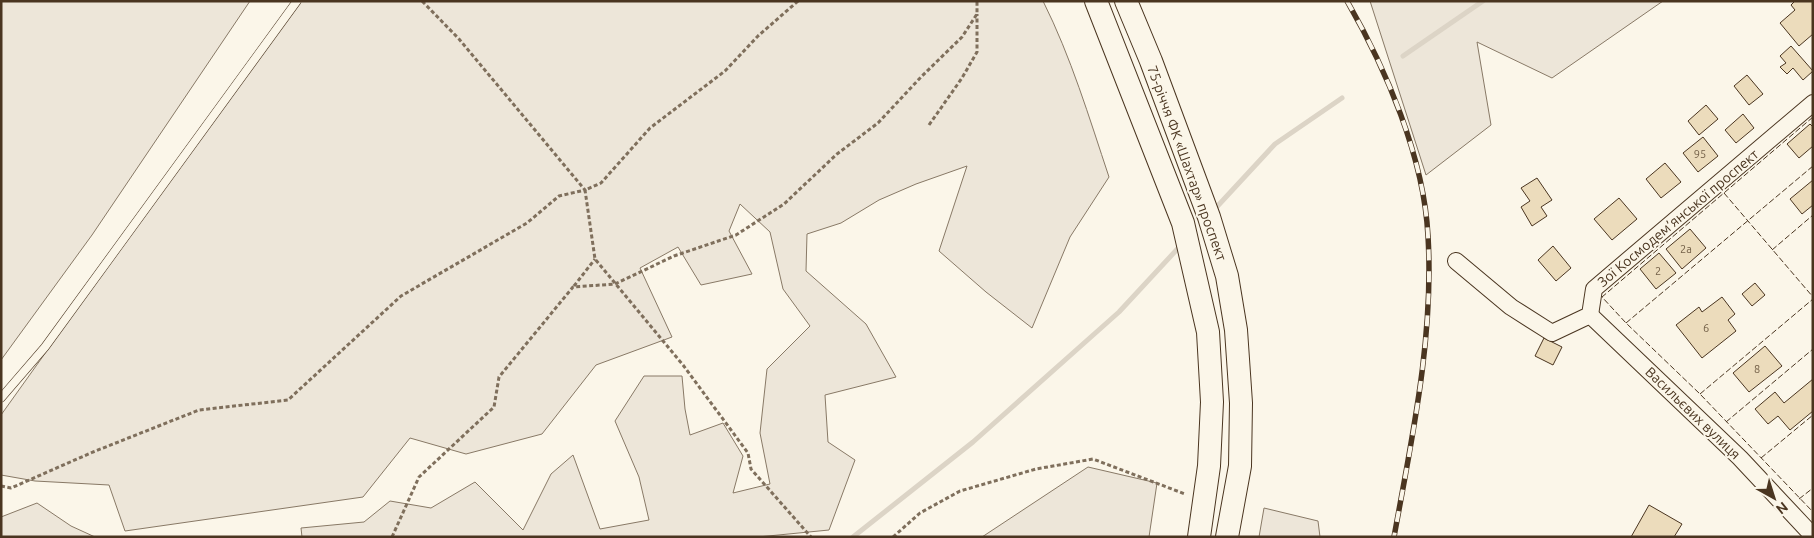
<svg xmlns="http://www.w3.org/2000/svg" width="1814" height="538" viewBox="0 0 1814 538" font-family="Ubuntu,sans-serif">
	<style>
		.green { fill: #ede6d9; stroke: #887966 }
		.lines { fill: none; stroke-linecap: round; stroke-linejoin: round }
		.stream { stroke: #dcd4c6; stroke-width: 5 }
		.building { fill: #ecdcbc; stroke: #4a3520 }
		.service-casing { stroke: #4a3520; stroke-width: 9 }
		.minor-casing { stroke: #4a3520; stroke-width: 18 }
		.secondary-casing { stroke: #4a3520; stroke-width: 24 }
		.path { stroke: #7f6f5c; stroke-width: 3; stroke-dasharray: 4 2.5; stroke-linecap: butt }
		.service { stroke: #fbf6e9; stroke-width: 8 }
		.minor { stroke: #fbf6e9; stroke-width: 16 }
		.secondary { stroke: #fbf6e9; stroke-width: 22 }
		.rail-casing { stroke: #4a3520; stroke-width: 5.5 }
		.rail { stroke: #fbf6e9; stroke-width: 4; stroke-dasharray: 11; stroke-linecap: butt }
		.fence { stroke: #4a3520; stroke-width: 1; stroke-dasharray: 6 2.5; stroke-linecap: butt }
		.labels { text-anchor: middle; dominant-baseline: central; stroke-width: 4; stroke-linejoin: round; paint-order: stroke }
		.number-label { font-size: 11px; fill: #725f47 }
		.street-label { font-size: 14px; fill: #4a3520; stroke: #fbf6e9 }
	</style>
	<rect width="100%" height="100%" fill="#fbf6e9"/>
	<!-- green -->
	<g class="green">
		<polygon points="1,1 250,1 92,235 1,360"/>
		<path d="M297,1H1043C1071,57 1089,117 1109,177L1070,237L1032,328L986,292L939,251L967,166L916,184L879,200L841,223L807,234L806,271L866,324L896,377L825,395L828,442L855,460L829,530L758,537H302L301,528L364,522L390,501L431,508L475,482L523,530L551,474L573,455L600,529L649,520L639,477L615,421L644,376H682L685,409L690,435L723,423L743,456L733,493L770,484L760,433L767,369L810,326L783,289L770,232L740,204L729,231L752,274L701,285L678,247L640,268L672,337L596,365L542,434L466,454L410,438L363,497L125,531L109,485L35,481L1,475V415Z"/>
		<polygon points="1370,1 1663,1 1552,78 1477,42 1491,125 1426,175"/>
		<polygon points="1088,467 1157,483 1149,537 982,537"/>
		<polygon points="37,503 71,526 95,537 1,537 1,517"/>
		<polygon points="1264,508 1318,521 1320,537 1259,537"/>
	</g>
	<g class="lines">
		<!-- stream -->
		<g class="stream">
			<polyline points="1403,56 1483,1"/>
			<polyline points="1213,211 1275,144 1342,98"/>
			<polyline points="853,537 973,442 1119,312 1182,244"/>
		</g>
	</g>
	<!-- building -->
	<g class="building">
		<polygon points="1795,1 1813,1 1813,34 1799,46 1780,23 1795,10 1791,5"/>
		<polygon points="1791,46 1813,71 1803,80 1793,68 1787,74 1780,67 1786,63 1780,56"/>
		<polygon points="1747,75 1763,94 1749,105 1734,86"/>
		<polygon points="1706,105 1718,119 1699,135 1688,121"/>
		<polygon points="1743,114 1754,128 1736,143 1725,130"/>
		<polygon points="1810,124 1813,127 1813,146 1799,158 1787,144"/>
		<polygon points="1703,137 1718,156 1698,172 1683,153"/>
		<polygon points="1665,163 1681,182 1661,198 1646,179"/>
		<polygon points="1537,178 1552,200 1541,207 1547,216 1532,226 1521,207 1530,201 1521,188"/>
		<polygon points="1813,180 1813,205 1802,214 1790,199"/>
		<polygon points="1619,198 1637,219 1612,240 1594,219"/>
		<polygon points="1690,229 1706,248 1682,269 1666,249"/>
		<polygon points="1553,246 1571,268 1556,281 1538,260"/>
		<polygon points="1659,253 1676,273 1656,289 1640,269"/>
		<polygon points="1755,283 1765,295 1752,306 1742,294"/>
		<polygon points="1722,297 1735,314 1728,320 1736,331 1702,358 1676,325 1699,307 1702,312"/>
		<polygon points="1544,338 1562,347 1553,365 1535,356"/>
		<polygon points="1765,346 1782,366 1749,392 1733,373"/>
		<polygon points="1813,379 1813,411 1790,430 1778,416 1768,424 1755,409 1775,392 1784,403"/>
		<polygon points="1649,505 1682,524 1674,537 1631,537"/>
	</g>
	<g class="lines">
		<defs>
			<polyline id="service" points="1,398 45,347 297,1"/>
			<g id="minor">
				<polyline points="1456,261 1511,307 1552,333 1590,315 1594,289 1813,103"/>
				<polyline points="1590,315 1740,458 1813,536"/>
			</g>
			<g id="secondary">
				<polyline points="1096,1 1183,223 1208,332 1212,402 1209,466 1199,537"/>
				<polyline points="1126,1 1151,61 1209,217 1227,276 1236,330 1241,403 1240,466 1227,537"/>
			</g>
		</defs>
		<!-- service casing -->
		<use href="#service" class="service-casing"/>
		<!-- minor casing -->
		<use href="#minor" class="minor-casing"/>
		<!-- secondary casing -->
		<use href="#secondary" class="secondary-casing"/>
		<!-- path -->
		<g class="path">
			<polyline points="798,1 758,36 725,71 650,128 601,183 585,190 595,259 683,365 748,453 751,469 811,537"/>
			<polyline points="929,125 962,78 977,52 977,14"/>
			<polyline points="574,286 595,259"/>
			<polyline points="1,486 11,488 93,452 199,410 288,400 401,296 527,223 559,196 585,190 459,39 422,1"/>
			<polyline points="392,537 419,477 494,407 499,377 573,287 615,284 674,256 736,235 784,204 837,154 878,123 921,77 962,37 977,14 977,1"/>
			<polyline points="893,537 920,513 960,491 1036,469 1093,459 1185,494"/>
		</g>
		<!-- service -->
		<use href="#service" class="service"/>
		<!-- minor -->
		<use href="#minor" class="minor"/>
		<!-- secondary -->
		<use href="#secondary" class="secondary"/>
		<defs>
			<path id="rail" d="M1347,1C1386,69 1424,157 1428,236C1434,337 1412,438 1394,537"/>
		</defs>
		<!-- rail casing -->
		<use href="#rail" class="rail-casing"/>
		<!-- rail -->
		<use href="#rail" class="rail"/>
		<!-- fence -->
		<g class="fence">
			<polyline points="1813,117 1602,297 1626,323 1700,394 1813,512"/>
			<polyline points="1724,193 1813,297"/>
			<polyline points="1772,250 1813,215"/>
			<polyline points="1626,323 1813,166"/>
			<polyline points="1700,394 1813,299"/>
			<polyline points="1726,422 1813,349"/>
			<polyline points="1761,458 1813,415"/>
			<polyline points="1799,499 1813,488"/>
		</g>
	</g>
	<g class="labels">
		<!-- number labels -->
		<g class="number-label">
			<text x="1700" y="154">95</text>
			<text x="1686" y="249">2а</text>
			<text x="1658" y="271">2</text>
			<text x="1706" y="328">6</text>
			<text x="1757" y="369">8</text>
		</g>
		<!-- street labels -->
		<g class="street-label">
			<text transform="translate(1187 163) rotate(70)">75-річчя ФК «Шахтар» проспект</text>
			<text transform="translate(1678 218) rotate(-40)">Зої Космодем’янської проспект</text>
			<text transform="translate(1693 413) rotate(44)">Васильєвих вулиця</text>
		</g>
	</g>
	<!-- border -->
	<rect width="1814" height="538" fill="none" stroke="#4a3520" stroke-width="5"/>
	<!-- north arrow -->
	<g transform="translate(1774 498) rotate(141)" stroke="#fbf6e9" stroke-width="4" paint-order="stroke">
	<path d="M0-4L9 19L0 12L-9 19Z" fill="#4a3520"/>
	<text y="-8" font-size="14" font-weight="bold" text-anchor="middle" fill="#4a3520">N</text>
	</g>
</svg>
